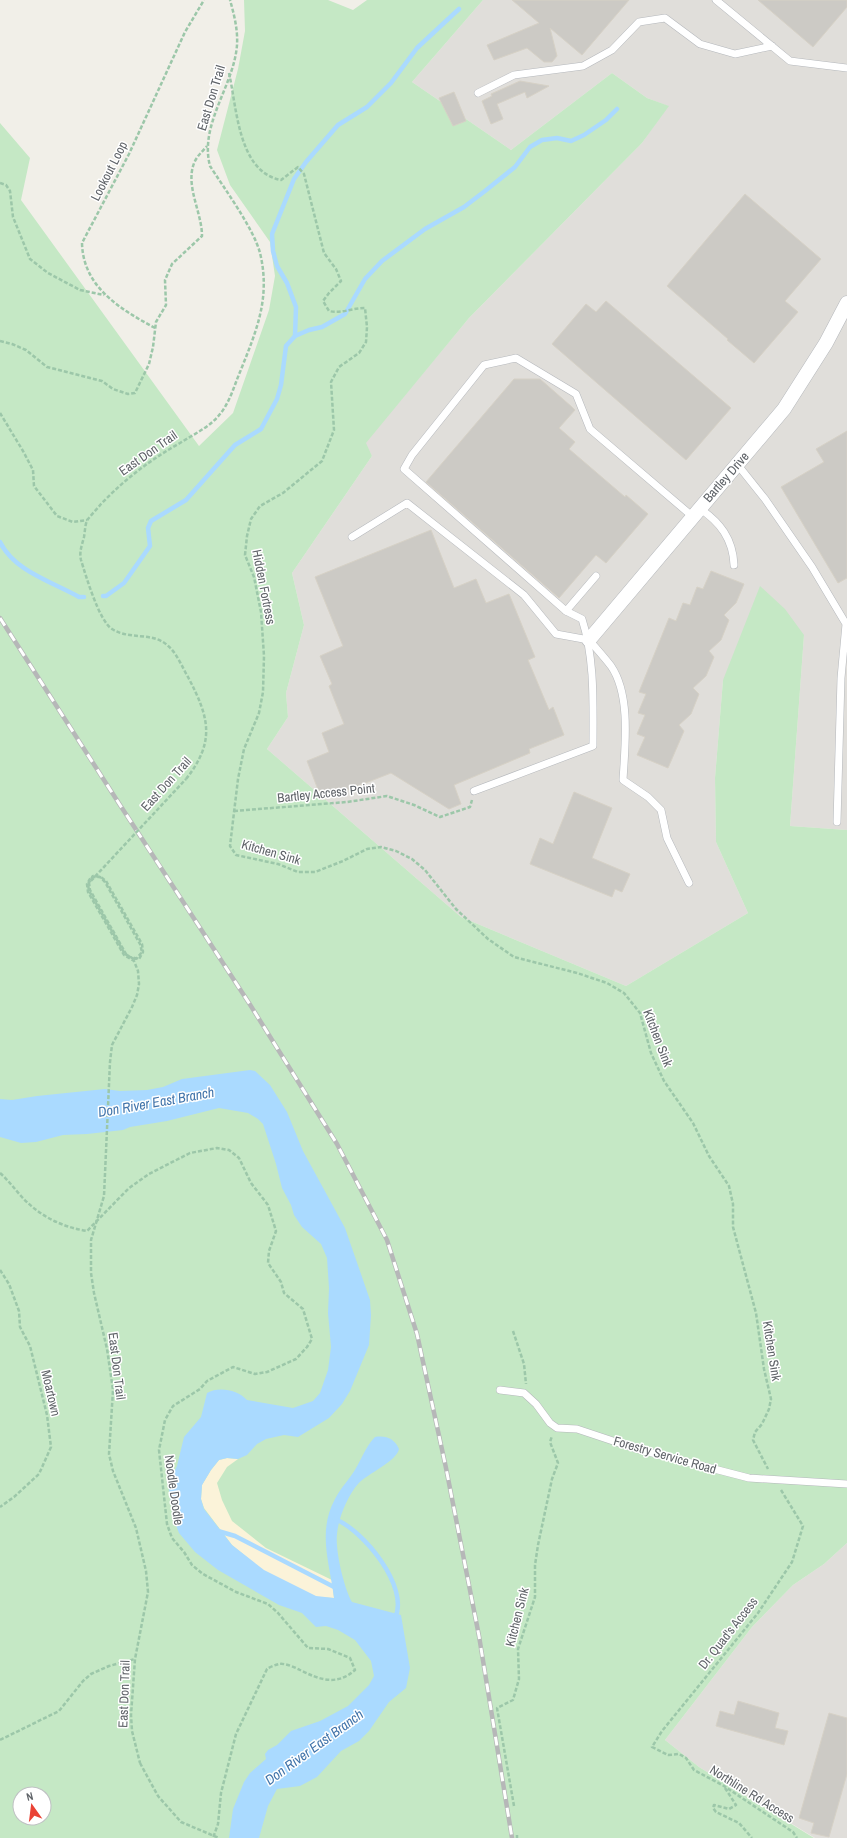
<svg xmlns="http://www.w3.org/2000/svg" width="847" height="1838" viewBox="0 0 847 1838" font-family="'Archivo Narrow',sans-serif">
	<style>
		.industrial { fill: #e0deda }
		.green { fill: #c5e8c5; fill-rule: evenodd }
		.sand { fill: #fbf3d9 }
		.water { fill: #aadaff }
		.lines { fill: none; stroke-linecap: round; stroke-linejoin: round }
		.stream { stroke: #aadaff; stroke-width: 4.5 }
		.building { fill: #cccac5; stroke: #d6d1c6 }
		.lane-casing { stroke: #b5b8bc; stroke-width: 8 }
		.street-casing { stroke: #b5b8bc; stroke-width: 15 }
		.path { stroke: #9cc7a9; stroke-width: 2.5; stroke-dasharray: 4 2; stroke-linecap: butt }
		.lane { stroke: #fff; stroke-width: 7 }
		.street { stroke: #fff; stroke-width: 14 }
		.rail-casing { stroke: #b6b7b8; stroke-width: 4.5 }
		.rail { stroke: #fff; stroke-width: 3; stroke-dasharray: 9; stroke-linecap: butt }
		.path-bridge { stroke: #9cc7a9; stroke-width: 2.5; stroke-dasharray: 4 2; stroke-linecap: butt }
		.labels { text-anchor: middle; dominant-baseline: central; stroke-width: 3; stroke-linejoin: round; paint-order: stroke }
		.street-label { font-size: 13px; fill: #5f6368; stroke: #fff }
		.water-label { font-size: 14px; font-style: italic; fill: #4174aa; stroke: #fff }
	</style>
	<rect width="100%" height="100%" fill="#f1efe8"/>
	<!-- industrial -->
	<g class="industrial">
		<polygon points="483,0 847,0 847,830 790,826 804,635 723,680 715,778 716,842 748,913 626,986 461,917 267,749 288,717 286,693 304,625 292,573 372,456 365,443 469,318 642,143 668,106 647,98 612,73 511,150 412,82"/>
		<polygon points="847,1543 847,1838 815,1838 699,1767 665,1740 752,1627 793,1585 824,1564"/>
	</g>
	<!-- green -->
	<path class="green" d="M244,0H328L353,10L367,0H483L412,82L511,150L612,73L647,98L669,106L642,143L469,318L366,443L372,456L292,573L304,625L286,693L288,717L267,749L461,917L626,986L748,913L716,842L715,778L723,680L760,586L785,609L804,635L790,826L847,830V1543L824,1564L793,1585L752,1627L665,1740L699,1767L814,1838H0V123L30,158L21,200L199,446L233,413L269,310L275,276L270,242L230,185L217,150L238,69L245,31ZM20,1794H44V1818H20Z"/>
	<!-- sand -->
	<polygon class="sand" points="227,1458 238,1459 227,1467 217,1483 222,1500 232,1521 266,1548 332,1580 334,1598 317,1597 297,1588 264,1571 232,1545 204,1508 201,1499 202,1485 211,1470 219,1460"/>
	<!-- water -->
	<path class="water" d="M250,1070L255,1071L270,1085L287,1112L303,1151L345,1228L370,1300L371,1315L369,1345L350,1391L342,1404L329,1418L298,1437L284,1435L266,1439L257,1444L247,1455L238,1459L227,1458L219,1460L211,1470L202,1485L201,1499L204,1509L232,1545L264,1570L316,1596L334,1598C330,1564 317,1532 335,1499C341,1487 350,1479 356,1468C362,1458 366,1446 375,1437C386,1435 395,1439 399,1449C397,1461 367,1474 358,1484C348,1495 338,1519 337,1534C335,1550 344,1588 352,1602L401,1615L410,1668L406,1688L389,1702L369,1731L359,1741L341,1751L317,1777L300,1786L277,1789L268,1806L259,1838H229L233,1809L244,1782L250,1773L266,1759L265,1754L268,1750L277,1745L291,1731L320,1721L348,1706L369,1685L374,1676L371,1661L355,1640L338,1630L326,1626L316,1627L302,1613L279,1605L218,1570L195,1552L179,1533L174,1520L168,1484L177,1466L184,1437L201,1417L207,1393C219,1386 238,1390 247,1400L293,1408L313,1401L320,1393L328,1370L331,1347L328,1313L329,1288L327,1258L321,1244L302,1227L294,1215L291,1205L282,1188L276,1164L263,1124L258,1119L248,1113L219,1108L167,1121L130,1127L123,1130L87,1134L63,1135L36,1142L21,1143L0,1137V1099L12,1100L37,1096L105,1089L120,1091L147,1090L163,1087L182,1079Z"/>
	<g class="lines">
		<!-- stream -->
		<g class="stream">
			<polyline points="295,336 296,307 287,283 277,266 273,251 272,234 294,179 306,162 338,125 367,107 391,83 417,48 459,9"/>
			<path d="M0,542C15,572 53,582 79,597H84"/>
			<polyline points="103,596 106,596 124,583 150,546 148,528 151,521 186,500 235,445 261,429 277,399 281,385 286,346 295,336 309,330 322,327 345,314 365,279 382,261 425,229 464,207 485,191 515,167 530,147 542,140 557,138 571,141 584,135 606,120 617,109"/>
			<path d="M335,1519C363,1530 410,1587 395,1618"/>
			<polyline points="218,1531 235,1536 336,1588"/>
		</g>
	</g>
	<!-- building -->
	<g class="building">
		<polygon points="512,0 629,0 582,55 550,28 557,56 552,62 544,62 527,48 494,60 487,45 539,23"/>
		<polygon points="758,0 847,0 847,7 813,47"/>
		<polygon points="520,81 549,86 527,98 525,92 497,104 503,119 491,124 482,101 492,96 491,94"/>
		<polygon points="454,92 466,121 453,126 439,98"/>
		<polygon points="745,194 821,259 785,301 798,312 754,363 727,340 728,339 667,286"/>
		<polygon points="606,301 731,408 686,460 552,344 586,304 596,312"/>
		<polygon points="514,379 540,379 572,407 575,410 559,428 575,442 569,449 625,497 626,495 648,514 606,563 596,555 559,598 426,482"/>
		<polygon points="847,431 847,578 838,583 781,487 824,462 816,449"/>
		<polygon points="431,530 454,588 476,579 486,603 509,594 535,657 528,660 549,710 553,707 564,735 529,749 530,753 454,785 461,804 449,809 391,773 322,800 307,761 329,752 322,733 344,724 329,686 332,684 320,656 343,646 315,577"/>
		<polygon points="711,571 744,584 736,603 724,615 729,620 721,640 709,651 714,657 706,676 693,688 699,694 691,714 679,725 684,731 668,768 637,755 645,737 637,734 645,715 638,713 646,694 639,692 669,618 676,621 683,603 690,605 697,587 703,589"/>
		<polygon points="574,792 612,808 592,858 630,874 622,892 615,889 612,897 530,864 540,838 553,844"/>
		<polygon points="738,1701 779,1713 775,1728 788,1731 784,1745 716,1726 720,1711 734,1715"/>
		<polygon points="829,1713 847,1718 847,1774 829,1837 811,1833 814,1823 799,1818"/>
	</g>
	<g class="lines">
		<defs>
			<g id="lane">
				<polyline points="716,0 790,61 847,68"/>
				<polyline points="478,93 514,75 583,66 612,50 639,22 665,18 700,44 735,54 772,46"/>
				<polyline points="737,464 765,499 812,567 846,624 841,678 837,822"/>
				<path d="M699,508C720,522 733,539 734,565"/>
				<path d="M352,537L407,503L524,595L556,634L589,640C596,648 604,657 611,666C631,695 625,746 623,780L648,797L661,810L667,838L689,883"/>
				<polyline points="596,576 566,611 404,469 412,455 484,365 516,358 576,394 590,429 692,516"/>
				<path d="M474,791L593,746C593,704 595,659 582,619L566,611"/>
				<polyline points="500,1390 524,1393 536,1404 550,1423 557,1428 577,1429 637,1449 749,1478 847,1484"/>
			</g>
			<polyline id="street" points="589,640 784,409 826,343 847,303"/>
		</defs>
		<!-- lane casing -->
		<use href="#lane" class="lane-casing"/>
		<!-- street casing -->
		<use href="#street" class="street-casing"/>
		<!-- path -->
		<g class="path">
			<path d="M229,73C237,108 238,172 281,180L298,167L304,174L324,253L336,269L341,281L329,293L323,301L329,311C341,314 352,308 365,308L367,327L366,342L359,353L339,367L331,382L334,430L322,461L283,493L260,506L251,519L247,536L245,555L254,577L261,612L264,656L263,692L259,713L244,749L238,779L230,846L236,855L278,864L298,872H315L343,861L367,849L381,847L396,851L412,859L425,870L456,909L488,939L514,957L577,973L607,983L624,993L640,1013L651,1053L664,1081L693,1123L709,1156L729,1186L733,1204V1227L756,1313L764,1369L771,1399L769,1409L762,1424L755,1432L753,1440L768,1469"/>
			<polyline points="0,183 6,185 10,191 13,217 30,259 48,273 80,290 104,295"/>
			<path d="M155,328C120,309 83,287 82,243L129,154L185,32L204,0"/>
			<path d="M0,341L12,344L26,350L47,367L102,381L113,389L128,394L135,393L149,364L153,347L156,322L166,305L165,280L172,264L202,236C202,212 184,184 195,161C198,155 203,151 207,146"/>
			<polyline points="0,413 23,451 33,470 34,486 57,516 73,522 87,520"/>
			<path d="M186,779C216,741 209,717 188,677C182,667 177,653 167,645C153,632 129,640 112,629C99,621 86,576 81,560C79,552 82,545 84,537C85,532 85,523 88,519C92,514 97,509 101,504C125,479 150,460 180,443C194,434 210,427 220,414C230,402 234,386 240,372C256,332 271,298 260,253C254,229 224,188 210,166C199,124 234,86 237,45C238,30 234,14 230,0"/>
			<polyline points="234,811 347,802 387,796 414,805 440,817 470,807 472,800"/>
			<polyline points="134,959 137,958 142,952 140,944 105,882 100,877 91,877 87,884 88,892 124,955 134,961 138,971 139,984 137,995 132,1007 112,1045 110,1062 104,1196 91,1240 91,1273 94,1293 107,1349 113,1390 109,1454 113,1471 136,1528 146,1571 148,1592 135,1659 131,1715 132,1731 140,1763"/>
			<path d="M0,1173C8,1180 14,1188 21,1196C39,1216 62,1227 87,1231L129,1188L149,1174L190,1153L217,1148L229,1150L239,1158L251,1183L268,1205L276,1231L269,1251L268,1263L281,1282L284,1293L303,1309L312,1339L307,1347L296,1359L267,1372L255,1374L233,1367L207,1381L200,1389L173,1406L165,1420L159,1450L167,1524L172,1538L184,1552L192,1565L203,1574L236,1592L268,1604L278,1613L308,1648L328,1649L350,1658L355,1670C337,1686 320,1680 300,1670C294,1667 285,1663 279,1664C275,1665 270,1667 267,1669L236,1734L221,1793L218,1824L213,1838"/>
			<polyline points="0,1270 9,1284 19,1311 20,1327 30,1346 47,1415 51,1447 39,1474 14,1497 0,1507"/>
			<polyline points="513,1331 524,1364 526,1384"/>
			<polyline points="781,1490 803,1526 792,1562 758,1613 662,1731 652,1747 668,1755 679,1754 686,1758 694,1770 724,1786 793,1832 797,1838"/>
			<polyline points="0,1740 59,1711 83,1681 91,1674 109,1666 135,1659"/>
			<polyline points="725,1788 736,1805 729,1809 714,1805 713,1808 716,1812 739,1823 752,1838"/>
			<polyline points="514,1806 497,1708 513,1700 519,1679 518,1649 535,1597 535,1565 538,1545 552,1479 558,1463 550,1442 552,1436"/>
			<polyline points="517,1835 517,1838"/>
		</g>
		<!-- lane -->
		<use href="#lane" class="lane"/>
		<!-- street -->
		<use href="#street" class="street"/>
		<defs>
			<polyline id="rail" points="0,618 120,805 249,1003 337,1144 387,1240 417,1334 446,1468 479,1636 512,1838"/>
		</defs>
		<!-- rail casing -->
		<use href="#rail" class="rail-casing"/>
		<!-- rail -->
		<use href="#rail" class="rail"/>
		<!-- path-bridge -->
		<g class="path-bridge">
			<polyline points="134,959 125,954 89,891 88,884 93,876 101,877 106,881 142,944 143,952 139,959 130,957 126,954 90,890 89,883 186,779"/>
			<polyline points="140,1763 158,1796 181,1822 219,1838"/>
		</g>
	</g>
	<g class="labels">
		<!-- street labels -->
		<g class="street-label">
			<text transform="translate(211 98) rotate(-73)">East Don Trail</text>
			<text transform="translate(109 171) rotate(-63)">Lookout Loop</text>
			<text transform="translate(148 453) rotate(-35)">East Don Trail</text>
			<text transform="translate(726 477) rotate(-49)">Bartley Drive</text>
			<text transform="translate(264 587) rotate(79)">Hidden Fortress</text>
			<text transform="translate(166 784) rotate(-48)">East Don Trail</text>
			<text transform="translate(326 793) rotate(-6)">Bartley Access Point</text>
			<text transform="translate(271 852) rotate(16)">Kitchen Sink</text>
			<text transform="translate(658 1038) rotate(69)">Kitchen Sink</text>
			<text transform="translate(772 1351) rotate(81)">Kitchen Sink</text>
			<text transform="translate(117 1366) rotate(83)">East Don Trail</text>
			<text transform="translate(51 1393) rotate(77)">Moartown</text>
			<text transform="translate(665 1455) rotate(16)">Forestry Service Road</text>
			<text transform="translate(174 1490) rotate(82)">Noodle Doodle</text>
			<text transform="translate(517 1617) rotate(-76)">Kitchen Sink</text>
			<text transform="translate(728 1633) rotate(-52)">Dr. Quad's Access</text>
			<text transform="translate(124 1694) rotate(-88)">East Don Trail</text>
			<text transform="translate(752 1794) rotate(32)">Northline Rd Access</text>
		</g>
		<!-- water labels -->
		<g class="water-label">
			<text transform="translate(156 1102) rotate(-10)">Don River East Branch</text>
			<text transform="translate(314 1747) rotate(-36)">Don River East Branch</text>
		</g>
	</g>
	<!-- north arrow -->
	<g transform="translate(32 1806) rotate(346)"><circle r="19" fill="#ffffff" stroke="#bfc1c3"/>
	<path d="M0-3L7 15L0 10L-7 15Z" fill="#ea4335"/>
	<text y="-6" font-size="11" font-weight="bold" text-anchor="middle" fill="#5f6368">N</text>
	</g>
</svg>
